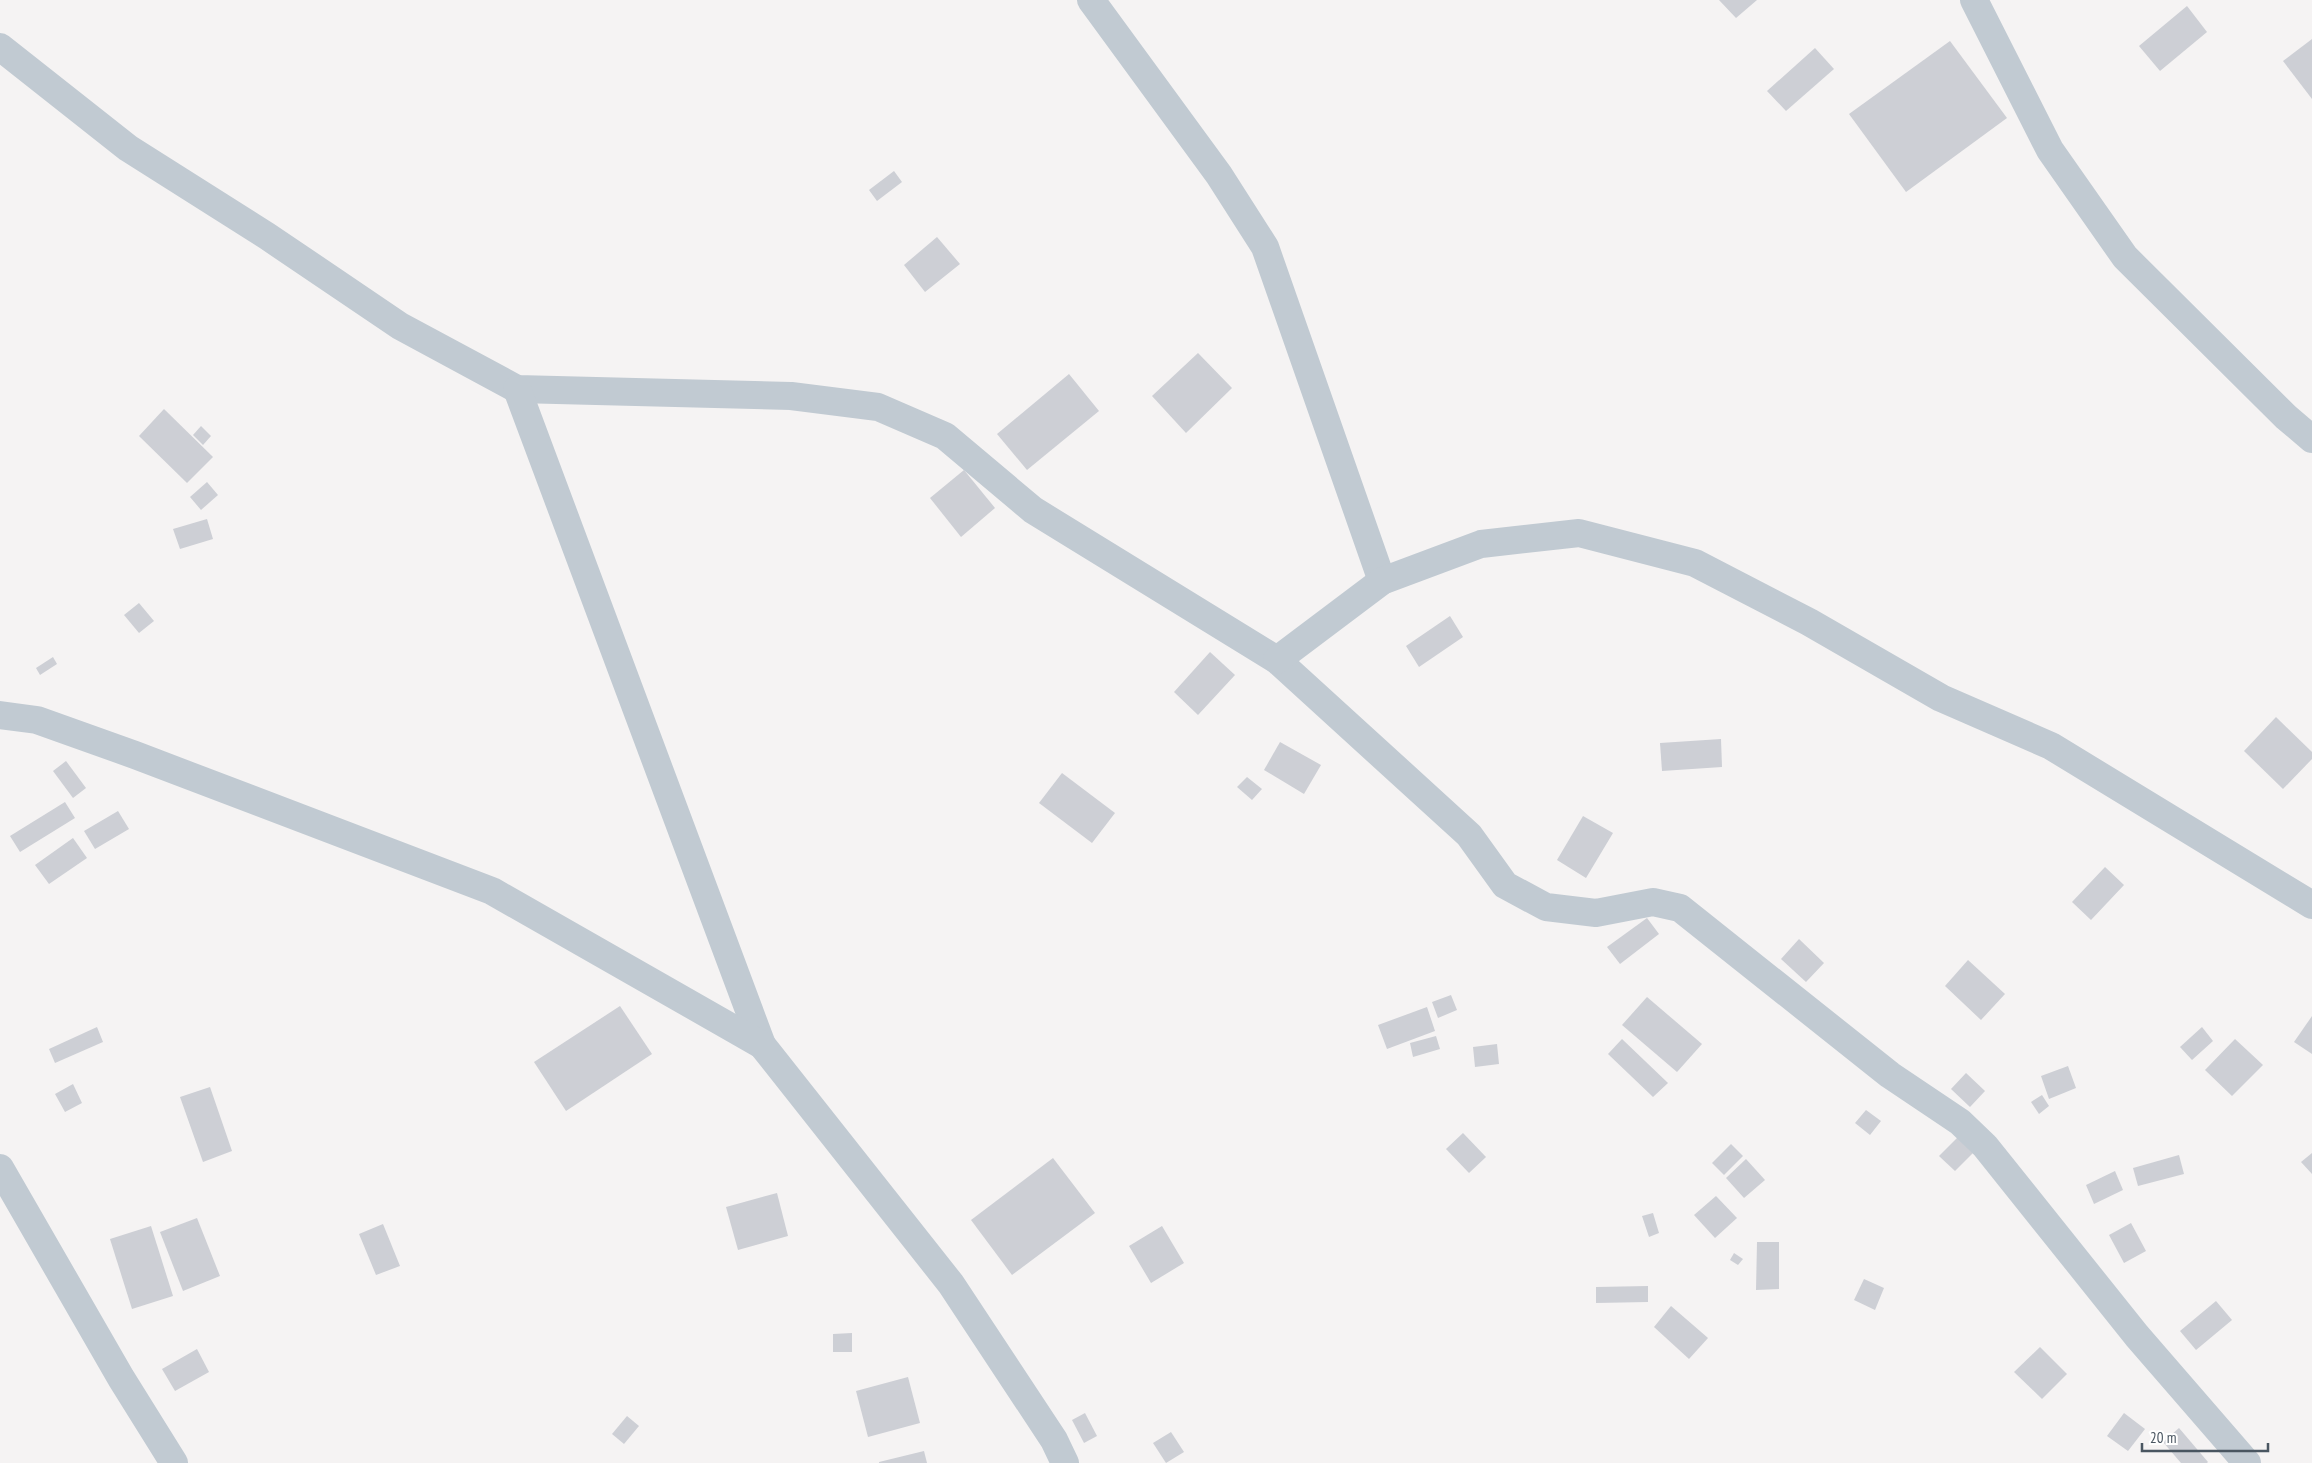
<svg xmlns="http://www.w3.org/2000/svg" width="2312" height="1463" viewBox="0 0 2312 1463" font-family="'PT Sans Narrow',sans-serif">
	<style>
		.building { fill: #cdcfd5 }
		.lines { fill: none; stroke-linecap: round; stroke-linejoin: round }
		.street { stroke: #c1cad2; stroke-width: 28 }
	</style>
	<rect width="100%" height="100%" fill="#f5f3f3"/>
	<!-- building -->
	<g class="building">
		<polygon points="1719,0 1757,0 1736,18"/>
		<polygon points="2187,6 2207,32 2160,71 2139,46"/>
		<polygon points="2312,39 2312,99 2283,61"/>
		<polygon points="1950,41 2007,118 1906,192 1849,114"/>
		<polygon points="1815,48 1834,69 1786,111 1767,91"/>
		<polygon points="894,171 902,182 877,201 869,190"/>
		<polygon points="937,237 960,264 925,292 904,265"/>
		<polygon points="1198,353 1232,388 1186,433 1152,396"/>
		<polygon points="1069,374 1099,411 1027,470 997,434"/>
		<polygon points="164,409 213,457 187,483 139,436"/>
		<polygon points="201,426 211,436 203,445 193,435"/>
		<polygon points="964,470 995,508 961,537 930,498"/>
		<polygon points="207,482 218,495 201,510 190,497"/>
		<polygon points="207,519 213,539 180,549 173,529"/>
		<polygon points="139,603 154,621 139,633 124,615"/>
		<polygon points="1450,616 1463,637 1419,667 1406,646"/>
		<polygon points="1210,652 1235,675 1198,715 1174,692"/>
		<polygon points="53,657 57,664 40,675 36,668"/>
		<polygon points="2276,717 2312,752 2312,759 2283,789 2244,751"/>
		<polygon points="1721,739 1722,767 1662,771 1660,743"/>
		<polygon points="1280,742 1321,765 1304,794 1264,770"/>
		<polygon points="66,761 86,788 73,798 53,771"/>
		<polygon points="1062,773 1115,813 1092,843 1039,803"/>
		<polygon points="1247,777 1262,789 1252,800 1237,787"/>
		<polygon points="65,802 75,818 20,852 10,836"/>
		<polygon points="118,811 129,829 95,849 84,831"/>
		<polygon points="1583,816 1613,833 1586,878 1557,860"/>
		<polygon points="73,838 87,858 49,884 35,865"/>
		<polygon points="2105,867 2124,885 2091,920 2072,902"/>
		<polygon points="1647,918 1659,934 1620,964 1607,947"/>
		<polygon points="1799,939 1824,963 1806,982 1781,959"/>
		<polygon points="1968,960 2005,994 1981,1020 1945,986"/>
		<polygon points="1451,995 1457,1010 1438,1018 1432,1002"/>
		<polygon points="1647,997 1702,1044 1677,1072 1622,1025"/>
		<polygon points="620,1006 652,1054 566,1111 534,1062"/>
		<polygon points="1427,1007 1435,1031 1387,1049 1378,1025"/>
		<polygon points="2312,1016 2312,1054 2294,1042"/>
		<polygon points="97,1027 103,1042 55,1063 49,1049"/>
		<polygon points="2202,1027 2213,1041 2192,1060 2180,1047"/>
		<polygon points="1436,1036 1440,1049 1413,1057 1410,1043"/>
		<polygon points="1622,1039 1668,1083 1653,1097 1608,1054"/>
		<polygon points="2235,1039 2263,1065 2232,1096 2205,1070"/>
		<polygon points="1497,1044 1499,1064 1475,1067 1473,1047"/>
		<polygon points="2068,1066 2076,1088 2049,1099 2041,1076"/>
		<polygon points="1966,1073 1985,1091 1970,1107 1951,1089"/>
		<polygon points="73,1084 82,1103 65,1112 55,1094"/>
		<polygon points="210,1087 232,1151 203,1162 180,1097"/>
		<polygon points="2042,1095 2049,1106 2039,1114 2031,1102"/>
		<polygon points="1866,1110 1881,1121 1870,1135 1855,1123"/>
		<polygon points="1463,1133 1486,1157 1469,1173 1446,1149"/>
		<polygon points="1959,1136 1975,1151 1955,1171 1939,1156"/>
		<polygon points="1731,1144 1743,1156 1724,1175 1712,1163"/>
		<polygon points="2312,1153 2312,1174 2301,1162"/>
		<polygon points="2179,1155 2184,1174 2138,1186 2133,1168"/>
		<polygon points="1053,1158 1095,1213 1012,1275 971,1220"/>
		<polygon points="1746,1159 1765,1180 1744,1198 1726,1178"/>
		<polygon points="2115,1171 2123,1190 2094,1204 2086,1185"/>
		<polygon points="777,1193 788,1236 738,1250 726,1207"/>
		<polygon points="1716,1196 1737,1218 1715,1238 1694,1215"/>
		<polygon points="1653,1213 1659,1233 1649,1237 1642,1216"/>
		<polygon points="197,1218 220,1276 183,1291 160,1232"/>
		<polygon points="2131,1223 2146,1251 2124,1263 2109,1235"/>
		<polygon points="383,1224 400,1266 376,1275 359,1234"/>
		<polygon points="151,1226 173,1296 132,1309 110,1239"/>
		<polygon points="1162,1226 1184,1263 1151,1283 1129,1246"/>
		<polygon points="1757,1242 1779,1242 1779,1289 1756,1290"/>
		<polygon points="1734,1253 1743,1259 1738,1265 1730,1260"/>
		<polygon points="1864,1279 1884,1288 1875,1310 1854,1300"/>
		<polygon points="1648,1286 1648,1302 1596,1303 1596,1287"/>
		<polygon points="2216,1301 2232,1320 2196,1350 2180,1331"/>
		<polygon points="1671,1306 1708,1338 1689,1359 1654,1327"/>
		<polygon points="852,1333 852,1352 833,1352 833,1334"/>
		<polygon points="2040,1347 2067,1374 2042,1399 2014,1372"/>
		<polygon points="197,1349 209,1372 175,1391 162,1369"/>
		<polygon points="908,1377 920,1423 868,1437 856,1391"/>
		<polygon points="1085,1413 1097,1436 1084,1443 1072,1420"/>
		<polygon points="2124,1413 2145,1429 2128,1451 2107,1436"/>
		<polygon points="627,1416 639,1426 624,1444 612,1434"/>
		<polygon points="2179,1428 2208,1462 2207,1463 2181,1463 2163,1442"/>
		<polygon points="1171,1432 1184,1452 1166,1463 1153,1443"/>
		<polygon points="924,1451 927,1463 879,1463 879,1462"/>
	</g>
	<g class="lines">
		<!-- street -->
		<g class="street">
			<polyline points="1091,0 1219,175 1265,247 1382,581"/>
			<polyline points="1974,0 2050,150 2125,257 2286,417 2312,439"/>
			<polyline points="0,47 128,148 267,236 400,326 517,389 791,396 878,407 945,436 1033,510 1277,660 1469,835 1505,885 1546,907 1596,913 1653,902 1680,908 1890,1075 1960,1122 1985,1146 2137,1336 2247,1463"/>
			<polyline points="517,389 762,1045"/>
			<polyline points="1277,660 1382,581 1481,544 1579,533 1695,563 1809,622 1941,698 2051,746 2312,905"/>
			<polyline points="0,715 37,720 135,755 492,891 762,1045 951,1284 1054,1440 1065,1463"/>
			<polyline points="0,1168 121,1378 174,1463"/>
		</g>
	</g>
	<!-- scale -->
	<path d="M2142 1443v8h126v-8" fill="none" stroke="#4a5661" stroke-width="2.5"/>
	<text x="2150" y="1443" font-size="15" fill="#4a5661" stroke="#ffffff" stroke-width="4" paint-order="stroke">20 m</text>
</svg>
